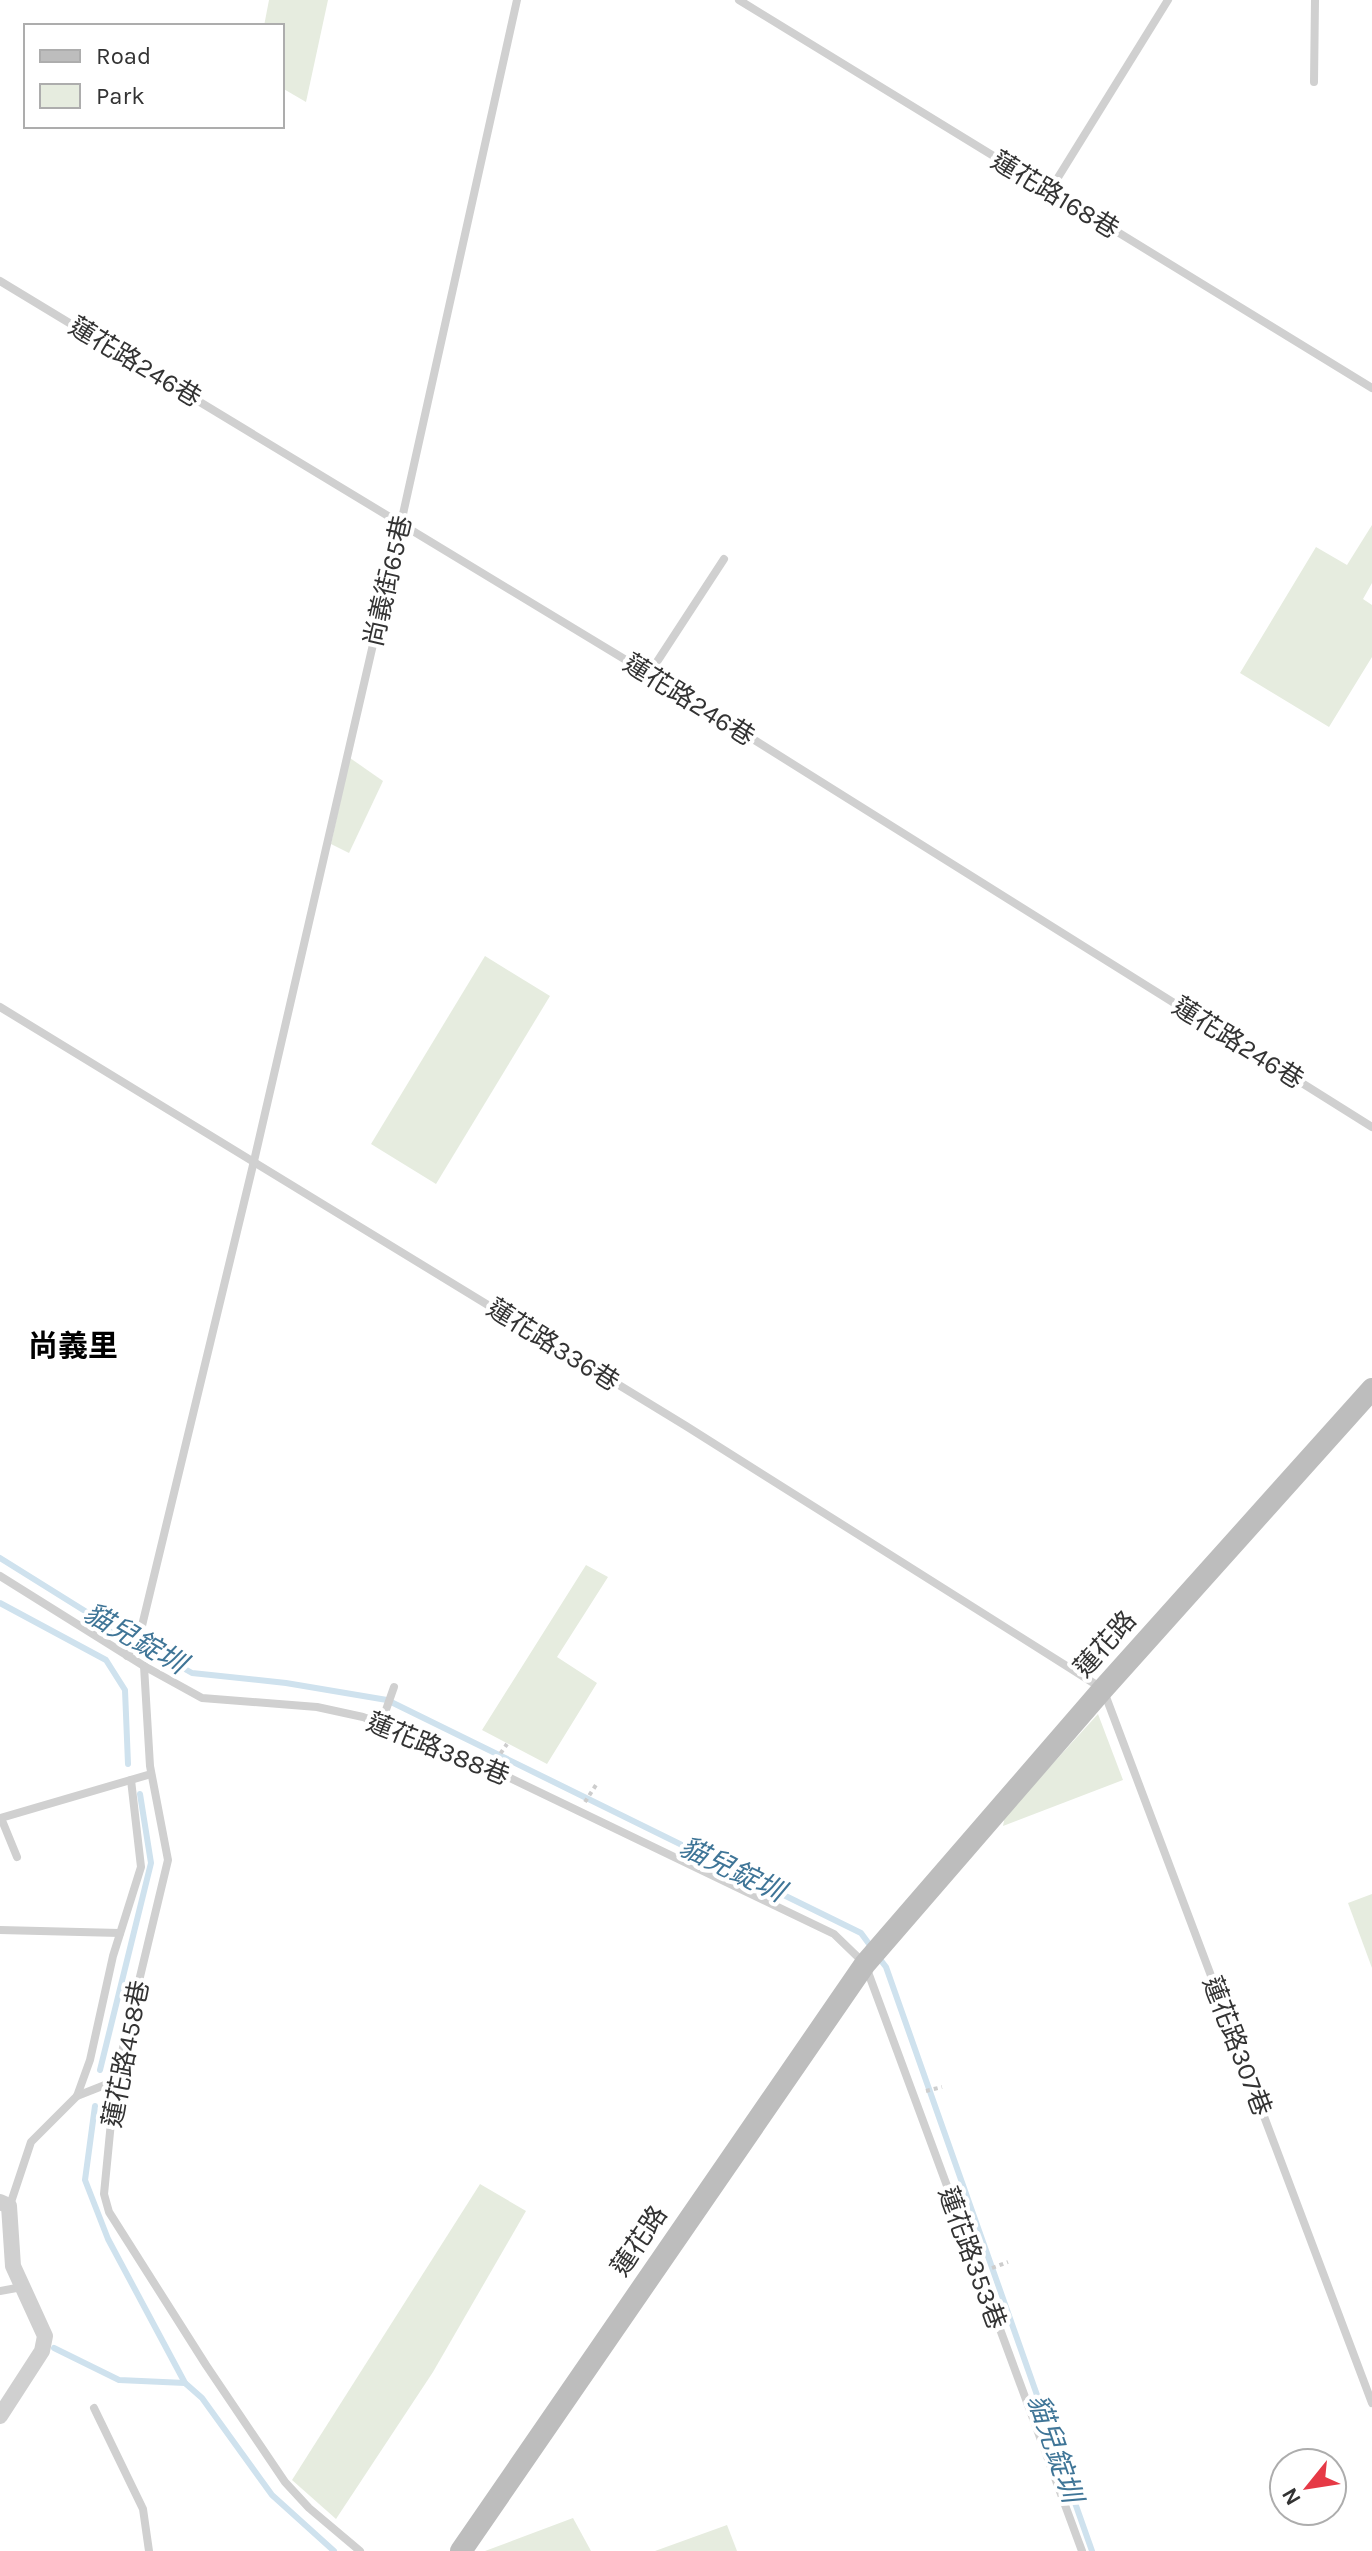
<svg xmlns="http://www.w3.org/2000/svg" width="1372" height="2551" viewBox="0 0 1372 2551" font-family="Karla,'Noto Sans TC',sans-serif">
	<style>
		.green { fill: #e6ecdf }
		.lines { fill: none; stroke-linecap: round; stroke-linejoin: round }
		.stream { stroke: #cfe2ee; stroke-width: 6 }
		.path { stroke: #cdcdcd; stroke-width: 4; stroke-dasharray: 4 4; stroke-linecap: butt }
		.lane { stroke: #d0d0d0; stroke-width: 8 }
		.street { stroke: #d0d0d0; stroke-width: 16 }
		.secondary { stroke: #bdbdbd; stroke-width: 22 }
		.labels { text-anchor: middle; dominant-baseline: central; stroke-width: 8; stroke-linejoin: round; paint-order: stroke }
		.street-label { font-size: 26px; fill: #333; stroke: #fff }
		.water-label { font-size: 28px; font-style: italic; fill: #3f7597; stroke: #fff }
		.quarter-label { font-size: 30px; font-weight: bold; fill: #000; stroke: #fff }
	</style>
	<rect width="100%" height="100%" fill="#fff"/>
	<!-- green -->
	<g class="green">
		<polygon points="269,0 328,0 306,102 282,88 282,26 264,26"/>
		<polygon points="1372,525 1372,583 1363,599 1372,605 1372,657 1329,727 1240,673 1316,547 1347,565"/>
		<polygon points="350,758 383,781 349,853 331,844"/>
		<polygon points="485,956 550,996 436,1184 371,1144"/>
		<polygon points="586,1565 608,1577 557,1657 597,1683 547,1764 482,1730"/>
		<polygon points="1098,1714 1123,1780 1003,1826 1005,1816"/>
		<polygon points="1372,1894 1372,1968 1348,1903"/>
		<polygon points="480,2184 526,2211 433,2372 336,2519 292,2480"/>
		<polygon points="573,2518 591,2551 485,2551"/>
		<polygon points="727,2525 737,2551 655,2551"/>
	</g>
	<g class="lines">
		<!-- stream -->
		<g class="stream">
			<polyline points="0,1558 117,1631 192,1673 286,1683 387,1700 861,1933 872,1948"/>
			<polyline points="0,1603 106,1660 125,1690 128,1764"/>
			<polyline points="879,1958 886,1967 1092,2551"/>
			<polyline points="100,2070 151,1863 140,1794"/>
			<polyline points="95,2106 85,2180 108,2239 185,2383"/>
			<polyline points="54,2348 119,2380 185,2383 202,2398 272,2495 334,2551"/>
		</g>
		<!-- path -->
		<g class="path">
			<polyline points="496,1760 507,1744"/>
			<polyline points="585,1802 596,1785"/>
			<polyline points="693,1854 703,1834"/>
			<polyline points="926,2091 942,2087"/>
			<polyline points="992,2268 1008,2262"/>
		</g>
		<!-- lane -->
		<g class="lane">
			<polyline points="739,0 1372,388"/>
			<polyline points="1314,82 1315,0"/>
			<polyline points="1049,192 1168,0"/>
			<polyline points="0,281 649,674 1372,1127"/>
			<polyline points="649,674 724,559"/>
			<polyline points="0,1007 686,1426 1103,1689 1372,2403"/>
			<polyline points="0,1576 144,1666 202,1698 317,1707 363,1717 456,1752 834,1934 865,1964 1082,2551"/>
			<polyline points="127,1656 140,1634 254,1161 401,523 517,0"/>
			<polyline points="144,1666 150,1766 168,1860 115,2081 104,2194 109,2212 206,2365 285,2482 309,2508 360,2551"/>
			<polyline points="381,1724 394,1687"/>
			<polyline points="17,1857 1,1818 151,1774"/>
			<polyline points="0,1930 120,1933"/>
			<polyline points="77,2096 115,2081"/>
			<polyline points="10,2205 31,2142 77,2096 90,2060 113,1956 141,1867 131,1780"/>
			<polyline points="0,2291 22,2287"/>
			<polyline points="94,2408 143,2509 149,2551"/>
		</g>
		<!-- street -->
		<polyline class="street" points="0,2202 9,2206 13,2266 45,2336 42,2351 0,2416"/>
		<!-- secondary -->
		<polyline class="secondary" points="461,2551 865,1964 1103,1689 1372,1389"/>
	</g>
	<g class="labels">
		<!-- street labels -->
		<g class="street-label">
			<text transform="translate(1055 195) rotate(31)">蓮花路168巷</text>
			<text transform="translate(135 362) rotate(31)">蓮花路246巷</text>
			<text transform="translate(388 581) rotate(-77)">尚義街65巷</text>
			<text transform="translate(689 700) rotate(32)">蓮花路246巷</text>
			<text transform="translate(1238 1043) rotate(32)">蓮花路246巷</text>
			<text transform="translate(553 1345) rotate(32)">蓮花路336巷</text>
			<text transform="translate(1105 1644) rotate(-48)">蓮花路</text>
			<text transform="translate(438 1749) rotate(22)">蓮花路388巷</text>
			<text transform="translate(1237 2046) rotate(69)">蓮花路307巷</text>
			<text transform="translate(126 2054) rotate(-79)">蓮花路458巷</text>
			<text transform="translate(639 2241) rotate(-56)">蓮花路</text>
			<text transform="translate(972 2258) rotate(70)">蓮花路353巷</text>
		</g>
		<!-- water labels -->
		<g class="water-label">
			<text transform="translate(135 1638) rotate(30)">貓兒錠圳</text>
			<text transform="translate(732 1869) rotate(26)">貓兒錠圳</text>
			<text transform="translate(1055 2448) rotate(71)">貓兒錠圳</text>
		</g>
		<!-- quarter labels -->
		<g class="quarter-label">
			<text x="73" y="1346">尚義里</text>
		</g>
	</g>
	<!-- legend -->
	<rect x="24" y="24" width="260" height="104" fill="#ffffff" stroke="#adadad" stroke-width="2"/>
	<rect x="40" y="50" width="40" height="12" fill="#bdbdbd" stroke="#adadad" stroke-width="2"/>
	<text x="96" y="64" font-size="24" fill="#333333">Road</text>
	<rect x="40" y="84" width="40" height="24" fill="#e6ecdf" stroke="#adadad" stroke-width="2"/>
	<text x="96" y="104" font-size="24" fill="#333333">Park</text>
	<!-- north arrow -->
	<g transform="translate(1308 2487) rotate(240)"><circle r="38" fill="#ffffff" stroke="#adadad" stroke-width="2"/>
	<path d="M0-6L14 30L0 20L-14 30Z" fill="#e63946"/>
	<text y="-12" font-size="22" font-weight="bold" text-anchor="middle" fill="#333333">N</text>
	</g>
</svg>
